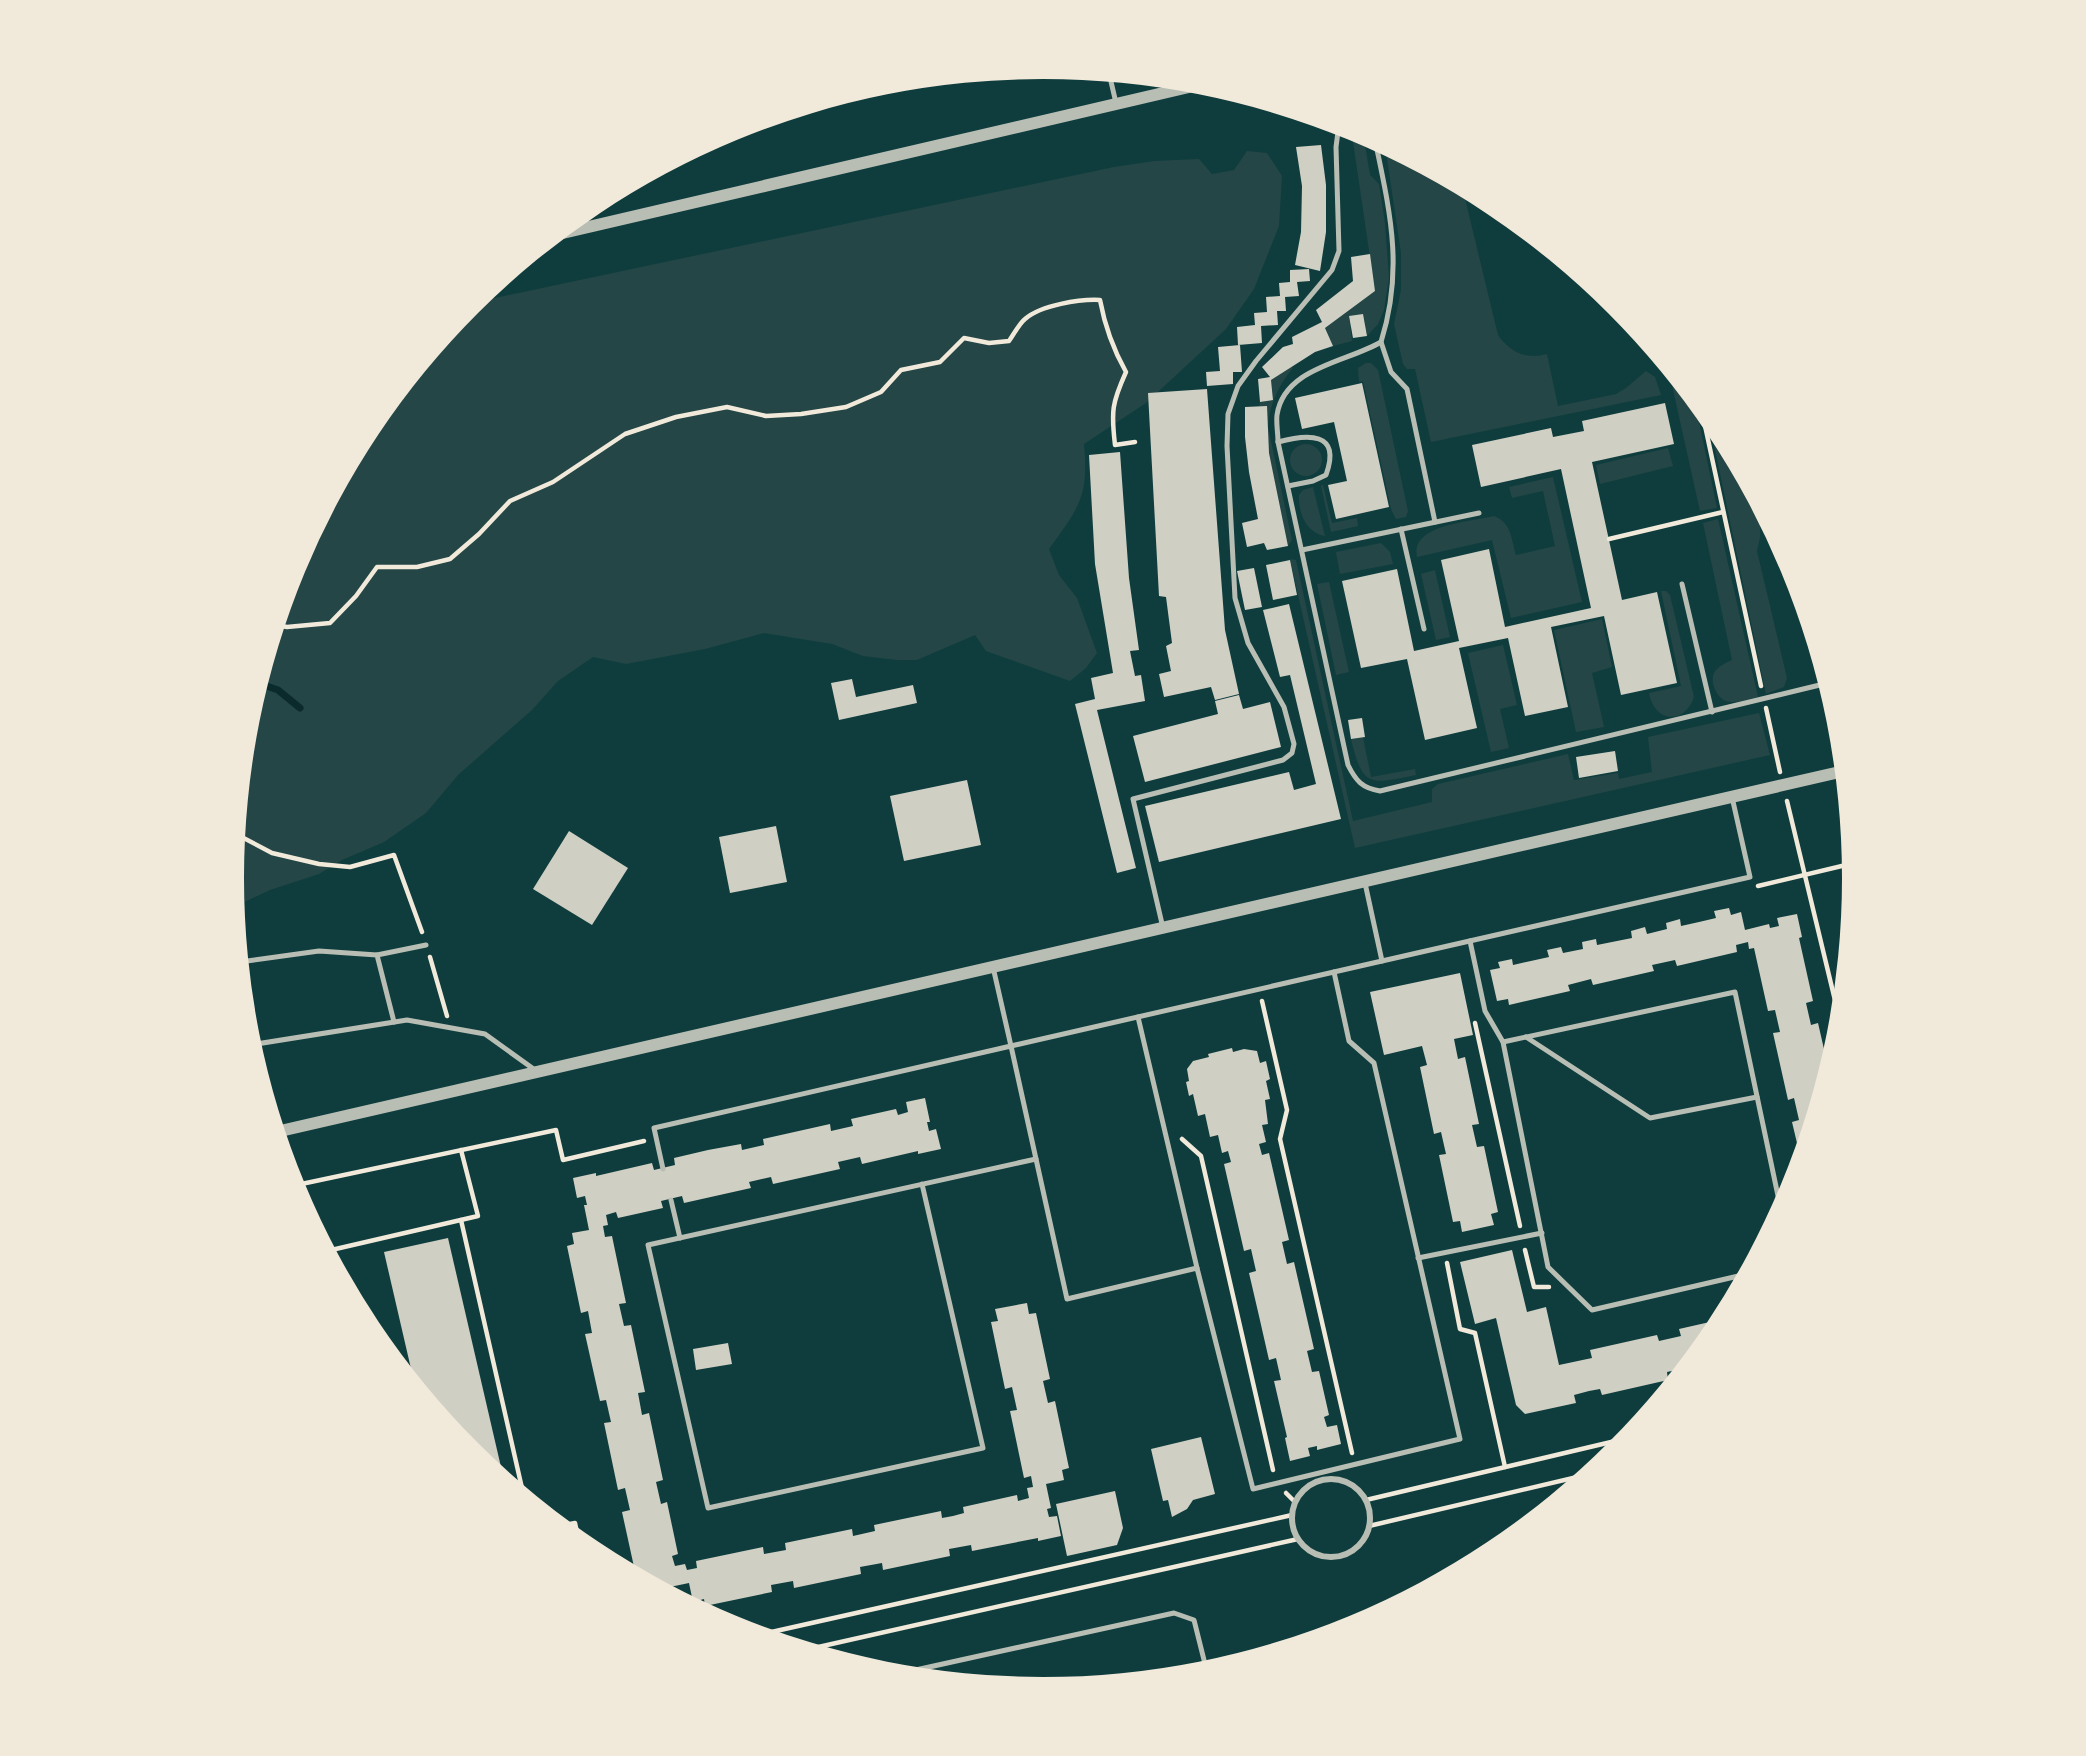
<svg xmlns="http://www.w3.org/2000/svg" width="2086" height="1756" viewBox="0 0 2086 1756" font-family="'Crimson Pro',serif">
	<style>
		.green { fill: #244646 }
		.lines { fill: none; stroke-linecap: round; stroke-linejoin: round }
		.stream { stroke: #0a2a2b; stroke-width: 7 }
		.building { fill: #cfcfc3 }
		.path { stroke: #f1e9da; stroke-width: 4.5 }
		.service { stroke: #b8beb3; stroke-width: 5 }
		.pedestrian { stroke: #b8beb3; stroke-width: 6 }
		.tertiary { stroke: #b8beb3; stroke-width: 12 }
	</style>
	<rect width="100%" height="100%" fill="#0f3d3e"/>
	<!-- green -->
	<g class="green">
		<polygon points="1351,128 1363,133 1370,175 1379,184 1385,223 1389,278 1384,310 1378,324 1367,336 1363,315 1349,316 1352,341 1333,346 1325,328 1375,291"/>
		<path d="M1385,145L1462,186L1498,335C1510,352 1526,360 1547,354L1558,406L1616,394L1626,388L1646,371L1655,377L1661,395L1431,442L1415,369H1407L1403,364L1394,324L1401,290V253Z"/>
		<path d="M1247,151L1267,153L1282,176L1279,226L1254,289L1226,329L1146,403L1084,444C1089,497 1079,507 1049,549L1059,575L1077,598L1097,653L1086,668L1070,681L986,651L975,635L917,660H897L863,656L832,644L764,633L705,649L626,664L593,657L558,681L532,710L458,775L426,813L384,842L342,860L319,874L270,890L234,907L232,878L247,719L293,567L368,427L471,303L1114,167L1154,161L1199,159L1212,174L1234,170Z"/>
		<polygon points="1366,363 1371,363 1378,370 1408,511 1406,517 1396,519 1391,509 1363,381 1359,382 1358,368"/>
		<path d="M1291,366L1293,368C1279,384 1269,406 1268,427L1292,540L1288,546L1259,407L1260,402L1273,400L1271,380Z"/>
		<polygon points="1668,367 1694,398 1717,508 1700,511"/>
		<polygon points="1708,416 1718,428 1760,507 1760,538 1757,551 1787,678 1784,687 1766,694"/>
		<circle cx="1306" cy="460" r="16"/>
		<polygon points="1668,448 1673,466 1600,484 1596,465"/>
		<path d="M1553,477L1582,602L1511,618L1492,540L1417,557C1410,524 1471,522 1494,516C1512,523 1511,539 1516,555L1555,546L1543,491L1512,498L1509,487Z"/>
		<polygon points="1323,485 1332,523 1357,518 1358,526 1331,532 1321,486"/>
		<path d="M1313,487L1325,536C1306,533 1298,512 1299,495L1303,490Z"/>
		<path d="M1718,519L1758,697C1748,699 1736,704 1726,701C1716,697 1710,682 1714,673C1718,666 1726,663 1732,660L1703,523Z"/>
		<polygon points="1381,543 1390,552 1393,564 1340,574 1336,552"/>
		<polygon points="1290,559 1296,560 1353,821 1432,802 1432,789 1438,784 1568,754 1574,780 1618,773 1619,779 1652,772 1648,737 1759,713 1770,755 1355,848"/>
		<polygon points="1435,570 1450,637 1436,640 1421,574"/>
		<polygon points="1329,582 1349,672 1336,675 1317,584"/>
		<path d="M1661,591H1666L1670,595L1694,697C1684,726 1654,722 1649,693L1681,686Z"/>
		<polygon points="1602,619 1612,667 1592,673 1604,727 1576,732 1554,630"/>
		<polygon points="1503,645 1517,705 1500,709 1509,748 1491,752 1468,653"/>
		<path d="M1363,737L1371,777L1415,769L1416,775C1370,784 1363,789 1351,739Z"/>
	</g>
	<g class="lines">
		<!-- stream -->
		<polyline class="stream" points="258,683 278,690 300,708"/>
	</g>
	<!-- building -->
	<g class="building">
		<polygon points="1321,145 1326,185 1326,232 1320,271 1295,265 1301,232 1302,186 1296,147"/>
		<polygon points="1370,254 1375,291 1325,328 1333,346 1315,352 1271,380 1273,400 1260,402 1258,379 1270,377 1262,367 1283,347 1293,344 1292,337 1322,322 1316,310 1353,281 1351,257"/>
		<polygon points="1309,269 1310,281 1297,282 1299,296 1285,297 1286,311 1277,311 1278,325 1261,326 1262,343 1238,345 1237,327 1255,325 1254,313 1267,312 1266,297 1280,296 1279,283 1290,282 1290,270"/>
		<polygon points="1363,314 1367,336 1353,338 1349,316"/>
		<polygon points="1240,345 1242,372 1233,372 1233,384 1207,386 1206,372 1220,371 1218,347"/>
		<polygon points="1362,383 1389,507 1336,519 1328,485 1347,481 1334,422 1302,429 1295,398"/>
		<polygon points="1207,389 1225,630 1239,694 1215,700 1211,687 1164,697 1159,674 1171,671 1166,646 1172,643 1166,597 1159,596 1148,393"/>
		<polygon points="1665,403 1674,444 1592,462 1622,600 1657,592 1677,683 1621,695 1604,616 1551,627 1568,707 1525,716 1508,638 1459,648 1477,728 1425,740 1407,659 1361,668 1342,581 1397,569 1414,651 1459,641 1441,560 1489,549 1505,627 1591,608 1561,469 1481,487 1472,445 1551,428 1553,437 1584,431 1582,421"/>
		<polygon points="1267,406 1269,453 1288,546 1267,550 1264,543 1247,547 1242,523 1258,519 1249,472 1245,437 1245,407"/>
		<polygon points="1120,452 1129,578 1139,650 1130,651 1135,676 1141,675 1145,701 1097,710 1136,868 1117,873 1075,704 1095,699 1091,678 1113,673 1095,564 1089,455"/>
		<polygon points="1290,560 1297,595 1273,600 1266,565"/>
		<polygon points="1254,568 1262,607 1245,610 1237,571"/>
		<polygon points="1289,604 1341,819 1159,862 1145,806 1289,772 1294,790 1316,784 1290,675 1280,677 1263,610"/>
		<polygon points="852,679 856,697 913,685 917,703 839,720 831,683"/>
		<polygon points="1239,695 1243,709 1270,702 1281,747 1145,782 1133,736 1218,714 1215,701"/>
		<polygon points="1362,718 1365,737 1351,739 1348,720"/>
		<polygon points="1615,751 1618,771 1579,778 1576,757"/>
		<polygon points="967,780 981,845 904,861 890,796"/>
		<polygon points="776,826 787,882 730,893 719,837"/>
		<polygon points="569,831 628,868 592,925 533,889"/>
		<polygon points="1729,908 1731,915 1741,912 1745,930 1769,924 1770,928 1779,926 1777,918 1797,914 1802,937 1799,938 1813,1001 1806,1003 1811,1025 1818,1023 1829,1071 1801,1160 1792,1122 1799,1120 1794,1098 1788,1100 1773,1033 1780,1032 1775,1010 1768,1011 1754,948 1749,949 1748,942 1736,945 1737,952 1677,966 1675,960 1652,965 1654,971 1593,985 1591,979 1568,985 1570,991 1509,1005 1508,999 1497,1001 1490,970 1500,968 1498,962 1512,959 1513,965 1549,957 1547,950 1561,947 1563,953 1583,949 1582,942 1596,939 1597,945 1632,938 1631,931 1645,927 1647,934 1667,929 1666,923 1680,919 1681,926 1699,922 1716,918 1714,911"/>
		<polygon points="1460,973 1473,1035 1454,1039 1458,1059 1465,1057 1479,1124 1472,1125 1477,1147 1484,1146 1498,1212 1491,1214 1494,1225 1462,1232 1460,1221 1453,1222 1439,1155 1446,1154 1441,1132 1434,1134 1420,1067 1427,1065 1422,1046 1384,1055 1370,992"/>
		<polygon points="1232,1048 1233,1052 1244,1049 1257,1051 1260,1063 1266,1061 1270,1079 1266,1081 1270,1099 1265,1100 1268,1124 1262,1125 1266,1142 1259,1144 1262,1155 1269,1153 1289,1240 1282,1242 1287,1264 1294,1262 1314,1349 1307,1351 1312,1372 1319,1371 1329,1415 1324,1417 1327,1427 1337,1425 1341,1444 1317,1450 1317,1446 1308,1448 1310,1456 1290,1461 1285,1438 1287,1437 1274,1381 1281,1380 1276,1358 1269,1360 1259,1316 1249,1273 1256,1271 1251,1249 1244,1251 1224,1164 1231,1162 1228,1151 1222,1153 1218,1135 1210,1137 1205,1114 1198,1116 1193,1094 1189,1096 1186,1082 1189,1081 1187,1069 1193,1061 1209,1057 1208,1054"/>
		<polygon points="925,1098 930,1122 927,1122 929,1131 936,1129 941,1149 918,1154 918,1151 862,1164 860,1157 838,1162 840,1169 773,1184 771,1177 749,1182 751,1188 684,1203 682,1196 661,1201 663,1208 618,1218 616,1212 606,1215 608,1225 603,1226 605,1237 612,1236 626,1303 619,1304 624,1326 631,1325 645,1392 638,1393 642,1415 649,1413 663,1480 656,1482 661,1504 667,1502 678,1554 672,1556 675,1566 685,1564 687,1570 697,1568 696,1561 763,1547 764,1554 786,1550 785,1543 852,1529 853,1536 875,1531 874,1525 941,1511 942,1518 953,1516 964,1513 963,1507 1017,1495 1018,1501 1029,1498 1027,1488 1033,1487 1031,1476 1024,1478 1010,1411 1017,1410 1012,1387 1005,1389 991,1322 998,1321 995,1309 1027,1303 1029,1314 1036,1313 1050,1379 1043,1381 1048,1403 1055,1401 1069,1468 1062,1470 1064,1480 1046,1484 1051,1508 1047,1509 1049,1517 1057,1516 1061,1536 1038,1541 1038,1538 972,1551 971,1545 949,1549 950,1556 883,1570 882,1563 860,1567 861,1574 794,1588 793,1581 771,1585 772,1592 705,1606 704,1599 693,1602 689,1583 665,1588 665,1585 655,1587 636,1576 622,1512 630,1510 625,1488 618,1490 604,1423 611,1422 606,1400 600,1401 585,1334 592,1333 588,1311 581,1313 567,1246 574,1244 572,1233 589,1230 584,1205 587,1205 585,1196 577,1198 573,1178 596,1173 596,1176 652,1163 654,1170 675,1165 674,1158 708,1150 741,1144 742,1150 764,1145 763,1139 830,1124 831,1131 853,1126 851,1119 896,1109 898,1115 908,1112 906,1102"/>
		<polygon points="448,1238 504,1480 469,1452 415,1386 384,1252"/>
		<polygon points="1512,1250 1527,1312 1546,1307 1559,1365 1592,1358 1590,1350 1657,1335 1659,1341 1681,1336 1679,1329 1723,1319 1718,1329 1686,1368 1667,1372 1668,1380 1602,1395 1600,1389 1589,1391 1574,1395 1576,1403 1525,1414 1516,1405 1496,1318 1475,1324 1460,1262"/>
		<polygon points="728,1343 732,1364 696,1370 693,1349"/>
		<polygon points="1201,1437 1215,1494 1193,1500 1187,1509 1172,1517 1168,1500 1163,1501 1151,1449"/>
		<polygon points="1115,1491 1123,1528 1117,1545 1067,1556 1056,1504"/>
		<polygon points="1299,1640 1300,1644 1277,1651 1290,1642"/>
		<polygon points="1055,1681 1057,1688 1024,1688 1024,1687"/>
	</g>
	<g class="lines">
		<!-- path -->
		<g class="path">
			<polyline points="1701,407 1761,686"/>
			<polyline points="1609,539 1723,512"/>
			<path d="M276,625L287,627L330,623L356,596L377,567H417L450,559L479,534L510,501L553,482L625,434L676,417L727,407L766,416L801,414L846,407L881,392L901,370L940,362L964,338L989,343L1009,341C1014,334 1019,324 1025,319C1041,305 1080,299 1100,300C1105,327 1113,349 1126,372C1112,403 1111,411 1115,445L1135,442"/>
			<polyline points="1766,708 1780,772"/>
			<polyline points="1787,801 1840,1021"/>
			<polyline points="236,834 272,853 319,864 350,867 394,855 422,932"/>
			<polyline points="1758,886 1846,865"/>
			<polyline points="430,957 447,1016"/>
			<polyline points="1262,1001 1287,1110 1280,1139 1352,1453"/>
			<polyline points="1475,1023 1520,1226"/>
			<polyline points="1182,1139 1201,1156 1273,1470"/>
			<polyline points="292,1186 556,1130 563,1160 644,1141"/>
			<polyline points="461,1220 524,1497"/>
			<polyline points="1525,1250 1534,1287 1549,1287"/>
			<polyline points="327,1251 478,1216 461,1150"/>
			<polyline points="1447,1263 1460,1329 1475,1333 1505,1467"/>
			<polyline points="1286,1493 1295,1502"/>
			<polyline points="1366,1500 1628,1438"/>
			<polyline points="560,1526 575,1523 579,1542"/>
			<polyline points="1369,1526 1590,1474"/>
			<polyline points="758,1635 1292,1515"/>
			<polyline points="805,1650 1298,1539"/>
		</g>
		<!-- service -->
		<g class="service">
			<polyline points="1109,73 1116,103"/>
			<path d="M1375,140C1390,212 1404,269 1381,342C1348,362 1284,367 1277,415C1276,423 1278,433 1278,442L1348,765C1356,781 1362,788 1380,791L1828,683"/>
			<polyline points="1381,342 1391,372 1407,389 1435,522"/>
			<path d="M1278,442C1307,434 1342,431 1326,475L1313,481L1288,486"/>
			<polyline points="1401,529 1424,629"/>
			<polyline points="1302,550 1479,513"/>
			<polyline points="1682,584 1712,712"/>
			<polyline points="1365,883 1382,961 1750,877 1732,797"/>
			<polyline points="1163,928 1133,799 1283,760 1292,753 1294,744 1284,707 1248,643 1235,598 1227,446 1228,414 1238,386 1256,361 1332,270 1339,251 1336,147 1339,124"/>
			<polyline points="1470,941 1485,1011 1503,1042 1548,1267 1592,1310 1747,1274"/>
			<polyline points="377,955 426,945"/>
			<polyline points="240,962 319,951 377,955 394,1022"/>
			<polyline points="993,967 1011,1046 1382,961"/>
			<polyline points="1138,1017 1197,1268"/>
			<polyline points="1526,1037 1650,1118 1757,1097"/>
			<polyline points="1503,1042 1735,992 1781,1210"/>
			<polyline points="250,1045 407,1020 485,1034 535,1070"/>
			<polyline points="663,1169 654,1128 1011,1046 1067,1299 1197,1268 1253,1489 1460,1439 1374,1063 1349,1041 1334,972"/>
			<polyline points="922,1184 983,1448 708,1508 648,1245 1036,1159"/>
			<polyline points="671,1200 680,1238"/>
			<polyline points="1418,1258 1542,1233"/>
			<polyline points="1484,1558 1488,1556"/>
			<polyline points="893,1675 1174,1613 1194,1620 1207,1672"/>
		</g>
		<!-- pedestrian -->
		<circle class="pedestrian" cx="1331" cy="1518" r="39"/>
		<!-- tertiary -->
		<g class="tertiary">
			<polyline points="554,235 1206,83"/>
			<polyline points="276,1132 1844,771"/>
		</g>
	</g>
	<!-- crop -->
	<path d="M0 0H2086V1756H0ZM244 878a799 799 0 1 1 1598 0a799 799 0 1 1-1598 0Z" fill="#f1e9da" fill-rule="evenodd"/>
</svg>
